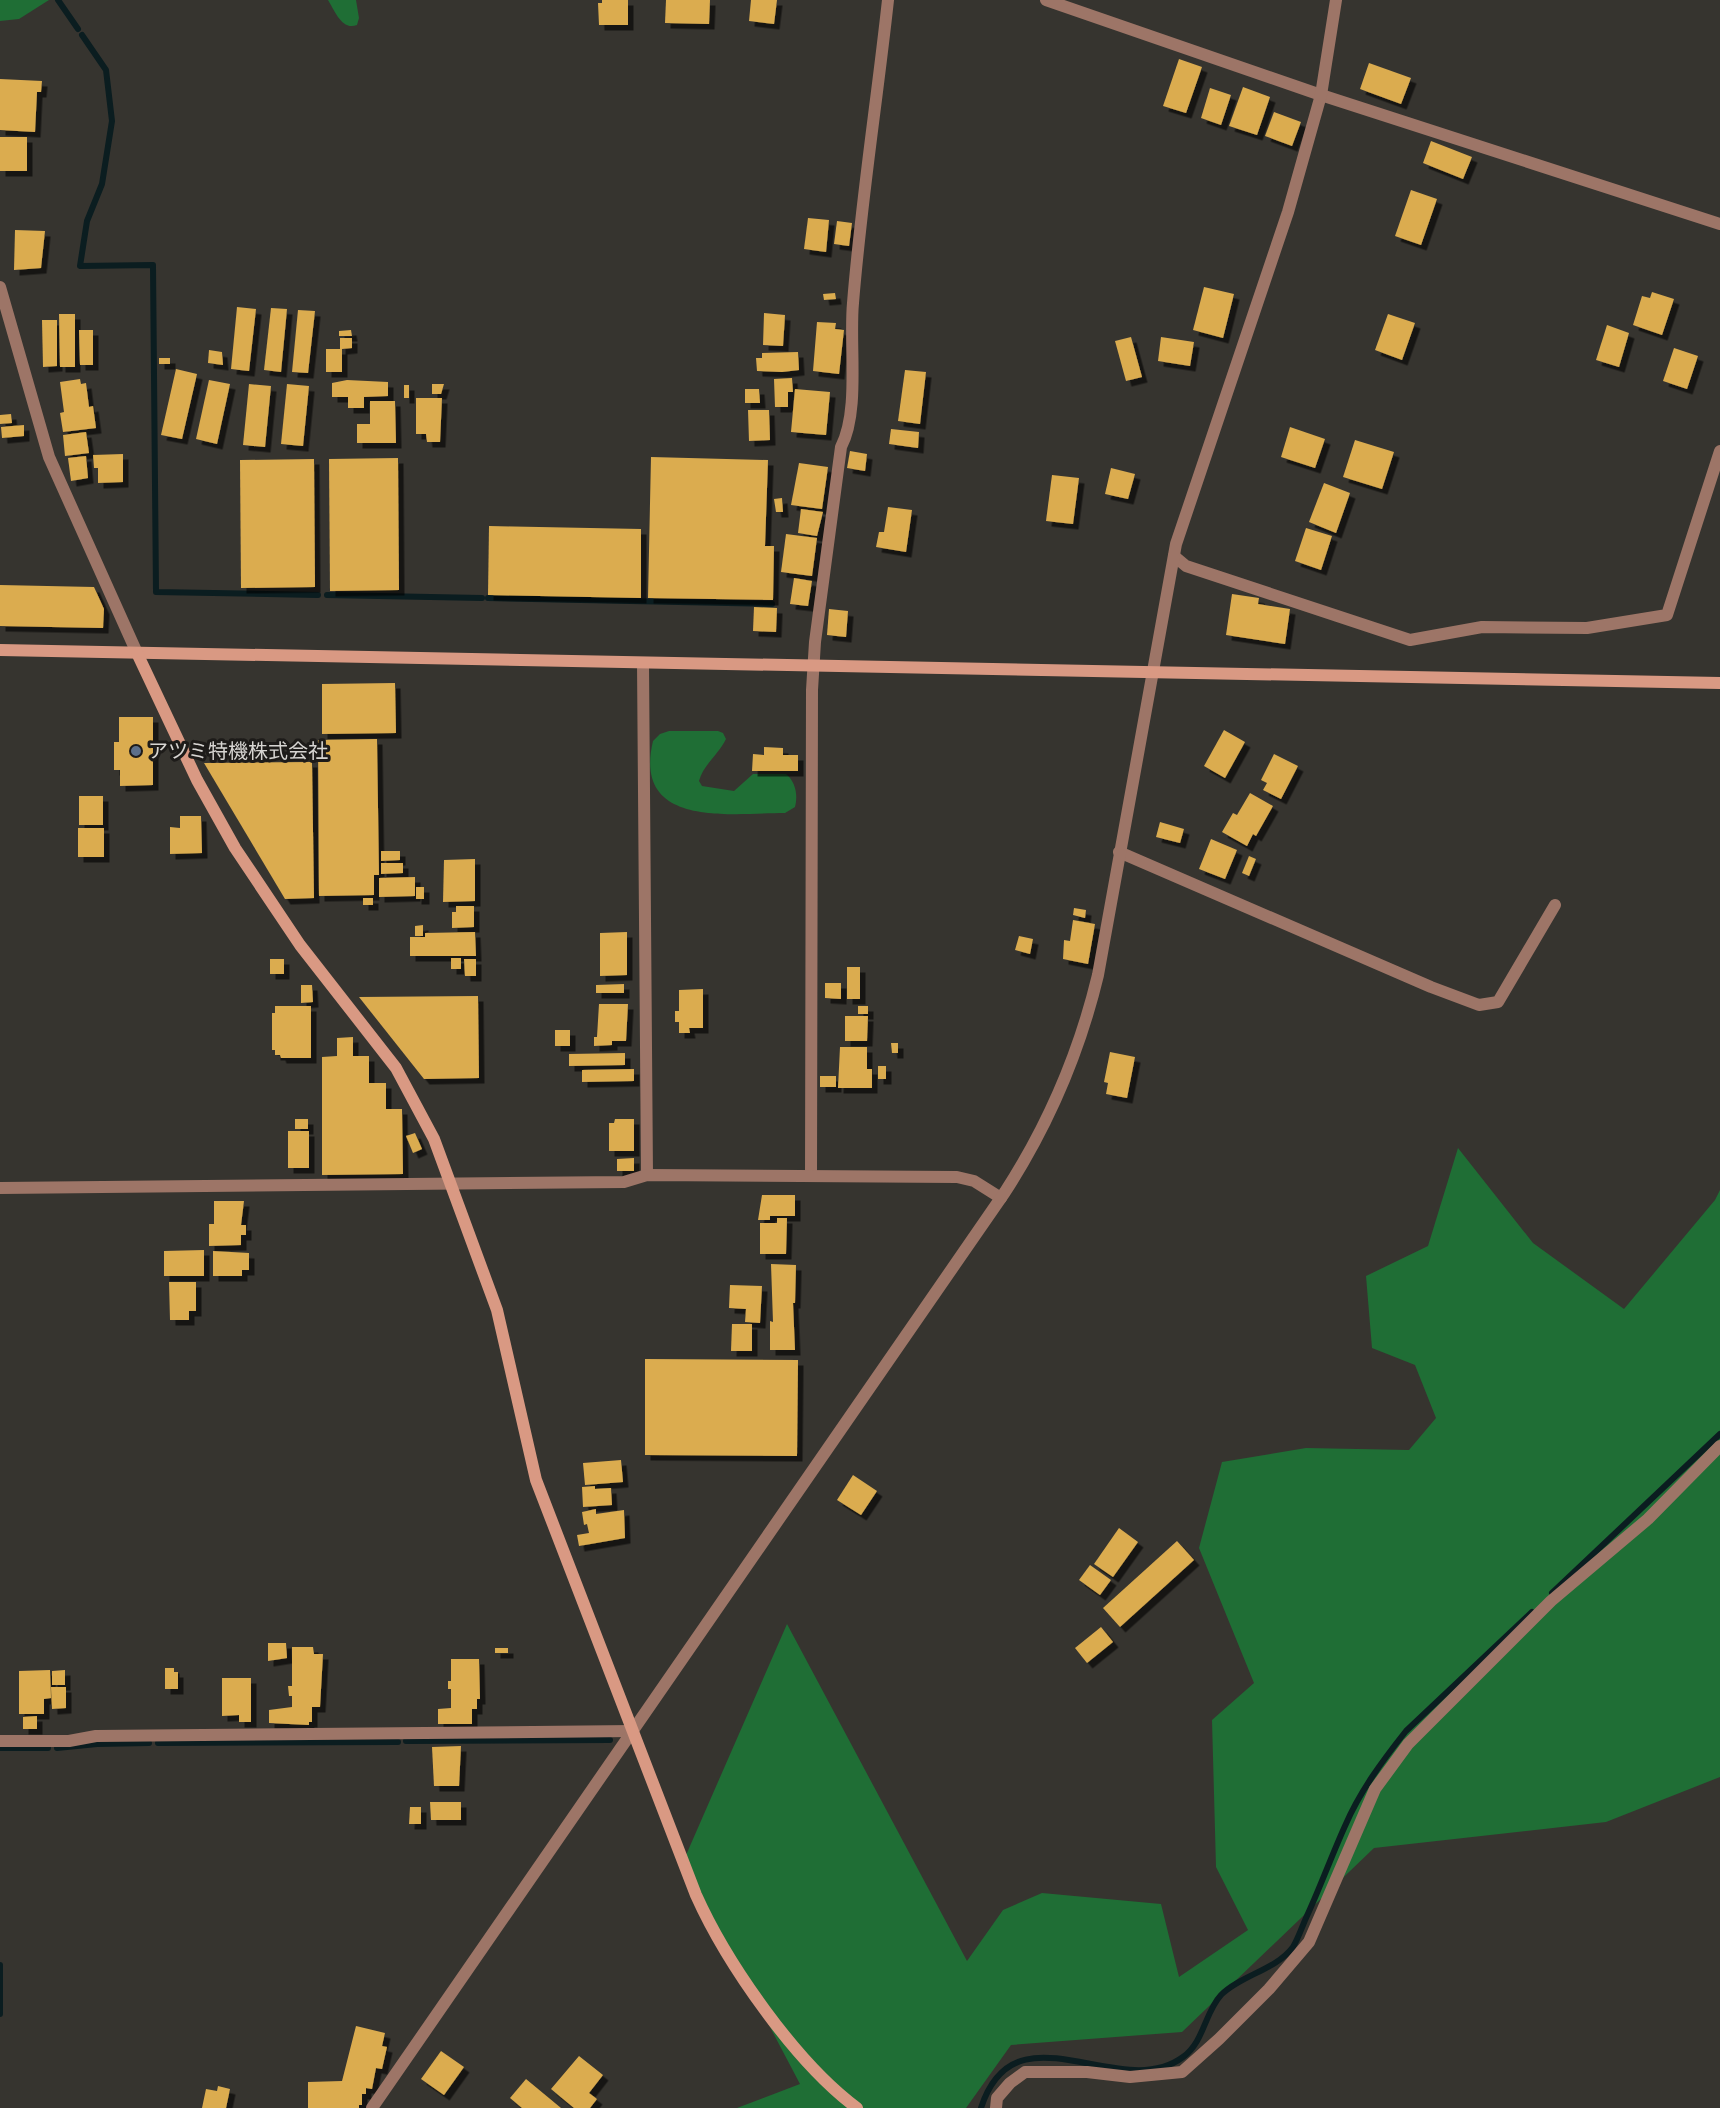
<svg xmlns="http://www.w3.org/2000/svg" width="1720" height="2108" viewBox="0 0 1720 2108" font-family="Poppins,'Noto Sans JP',sans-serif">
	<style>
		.green { fill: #1f6e35 }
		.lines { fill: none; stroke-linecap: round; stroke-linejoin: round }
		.stream { stroke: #0b1d20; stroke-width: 6 }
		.building { fill: #dbac50; filter: url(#shadow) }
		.street { stroke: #9d7567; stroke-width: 12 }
		.secondary { stroke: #d99983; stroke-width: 12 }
		.service-dot { fill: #5c6f8a; stroke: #1d1b19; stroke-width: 2 }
		.labels { text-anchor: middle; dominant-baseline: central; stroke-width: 6; stroke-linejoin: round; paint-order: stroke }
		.poi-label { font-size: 20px; fill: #d7d5d2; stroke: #1d1b19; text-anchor: start }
	</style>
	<defs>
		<filter id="shadow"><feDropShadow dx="5.5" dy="5.5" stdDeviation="0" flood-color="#0009"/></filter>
	</defs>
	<rect width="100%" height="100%" fill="#36342f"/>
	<!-- green -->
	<g class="green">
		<polygon points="0,0 49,0 19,19 0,21"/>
		<path d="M328,0H356L359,18L357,25C342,31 335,11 328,0Z"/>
		<path d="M669,731H718L723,733L726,739C719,754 703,765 699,781L702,786L734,791L753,774H786C796,782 798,796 795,807L785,813C732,813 632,829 653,741L660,734Z"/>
		<polygon points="1458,1148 1533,1243 1624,1309 1715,1200 1720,1190 1720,1777 1606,1822 1374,1848 1182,2032 1011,2045 966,2108 737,2108 800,2084 683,1862 787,1624 967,1961 1003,1910 1042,1893 1161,1904 1179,1977 1248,1930 1216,1867 1212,1720 1254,1683 1199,1548 1222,1462 1306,1448 1409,1450 1436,1418 1415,1365 1372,1348 1366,1276 1428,1246"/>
	</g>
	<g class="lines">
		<!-- stream -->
		<g class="stream">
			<polyline points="58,0 78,29"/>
			<polyline points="82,35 106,70 112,121 102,184 87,221 80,266 153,265 156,592 318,595"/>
			<polyline points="327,595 482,598"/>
			<polyline points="488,598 772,604"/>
			<polyline points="1552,1593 1720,1434"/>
			<polyline points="406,1741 610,1740"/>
			<polyline points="158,1743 398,1742"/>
			<polyline points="0,1748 48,1748"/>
			<polyline points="57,1748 97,1744 149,1743"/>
			<polyline points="0,1965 0,2014"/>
			<path d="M981,2108C1015,2002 1120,2104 1183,2057C1204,2042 1205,2012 1221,1995C1241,1975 1276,1970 1293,1947C1298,1939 1302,1927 1306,1918C1320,1888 1331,1857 1345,1826C1360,1791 1383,1760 1406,1731L1532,1612"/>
		</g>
	</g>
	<!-- building -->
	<g class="building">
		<polygon points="602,0 628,0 628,25 599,25 598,3 602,3"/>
		<polygon points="666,0 710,0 709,24 665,23"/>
		<polygon points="751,0 777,0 774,24 749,21"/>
		<polygon points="1179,59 1202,67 1186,113 1163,106"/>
		<polygon points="1369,63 1411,78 1401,104 1360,89"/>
		<polygon points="0,79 42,81 41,92 37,92 35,132 0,130"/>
		<polygon points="1243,87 1270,97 1257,135 1229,126"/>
		<polygon points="1210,88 1231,95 1221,125 1201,118"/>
		<polygon points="1274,112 1301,122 1292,146 1265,136"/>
		<rect x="0" y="137" width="27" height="34"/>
		<polygon points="1431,141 1472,157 1463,179 1423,163"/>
		<polygon points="1411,190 1437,199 1421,245 1395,236"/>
		<polygon points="808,218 829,220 826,252 804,249"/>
		<polygon points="837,221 852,223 849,246 834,244"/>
		<polygon points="15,230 45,231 41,268 14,270"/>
		<polygon points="1204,287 1234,294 1223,338 1193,330"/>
		<polygon points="1652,292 1674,299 1662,335 1633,325 1642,296 1650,298"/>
		<polygon points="835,293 836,299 824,300 823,294"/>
		<polygon points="237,307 256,309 249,371 231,369"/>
		<polygon points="271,308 287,309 281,372 264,370"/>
		<polygon points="298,310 315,311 308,373 292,372"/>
		<polygon points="764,313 785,315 783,346 763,345"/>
		<polygon points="59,314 75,314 75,367 60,367"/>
		<polygon points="1388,314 1415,323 1402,360 1375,350"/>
		<polygon points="42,320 57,320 57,366 43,367"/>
		<polygon points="817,322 836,323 835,329 844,330 839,374 813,371"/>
		<polygon points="1607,325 1629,333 1619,367 1596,360"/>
		<polygon points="79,330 93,330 93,365 80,365"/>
		<polygon points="351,330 352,336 339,336 339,331"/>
		<polygon points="1131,337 1142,377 1126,381 1115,341"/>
		<polygon points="1161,337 1194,342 1190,366 1158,361"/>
		<polygon points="340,338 352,338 352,348 342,349 342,372 326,372 326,349 340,349"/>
		<polygon points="1674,348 1698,356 1687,389 1663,381"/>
		<polygon points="209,350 222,352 223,365 208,363"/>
		<polygon points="798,352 799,370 782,372 757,371 756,358 762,358 762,353"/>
		<rect x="159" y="358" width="11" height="6"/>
		<polygon points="176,369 197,374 182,439 161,435"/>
		<polygon points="905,370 926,372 920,424 898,421"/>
		<polygon points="792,378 793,392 788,392 788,407 775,407 774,379"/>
		<polygon points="80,379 81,384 86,383 89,407 93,406 96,428 63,432 60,413 64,412 60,382"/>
		<polygon points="209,380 230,384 217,444 196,439"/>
		<polygon points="347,380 388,382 388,396 364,397 364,408 348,408 348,397 332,397 332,383"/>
		<polygon points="249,384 271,386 265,447 243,445"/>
		<polygon points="287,384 309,386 303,446 281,444"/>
		<polygon points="432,384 444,384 441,394 432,394"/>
		<rect x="404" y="385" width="5" height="13"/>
		<polygon points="745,389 759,389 760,403 745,403"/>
		<polygon points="795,389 830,392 826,435 791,432"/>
		<polygon points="416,398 442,398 440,442 427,442 426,434 416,434"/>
		<polygon points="370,401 395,401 396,443 357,443 357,424 370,424"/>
		<polygon points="748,410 769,410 770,440 749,441"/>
		<polygon points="11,414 12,423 0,424 0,415"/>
		<polygon points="24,425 24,436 2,438 1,427"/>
		<polygon points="1290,427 1325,439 1315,468 1281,457"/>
		<polygon points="891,429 919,432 918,448 889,444"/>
		<polygon points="86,432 89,453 65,456 63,435"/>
		<polygon points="1355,440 1394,452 1382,489 1343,477"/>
		<polygon points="850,451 867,454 865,471 847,468"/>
		<polygon points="123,454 123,482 98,483 98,468 94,468 93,455"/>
		<polygon points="86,456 88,478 71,481 68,458"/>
		<polygon points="651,457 768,460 765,546 774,546 773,600 648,598"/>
		<polygon points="398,458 399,590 330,591 329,459"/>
		<polygon points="314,459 315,587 241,588 240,460"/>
		<polygon points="799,463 828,467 822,509 791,505"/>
		<polygon points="1111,468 1135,474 1128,499 1105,494"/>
		<polygon points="1052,475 1079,478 1073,524 1046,521"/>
		<polygon points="1324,483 1350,493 1336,533 1309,522"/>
		<polygon points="782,498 783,512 776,512 774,499"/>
		<polygon points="888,507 912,510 906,552 876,547 879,532 884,532"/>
		<polygon points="801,509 823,512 817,536 798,533"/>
		<polygon points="489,526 641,529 641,598 488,595"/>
		<polygon points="1306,528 1332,536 1321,570 1295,561"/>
		<polygon points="786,534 817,538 812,576 781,572"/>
		<polygon points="794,578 812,581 808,606 790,604"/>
		<polygon points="0,585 94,587 104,609 103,628 0,626"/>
		<polygon points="1232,594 1259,598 1258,604 1290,609 1285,644 1226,635"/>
		<polygon points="754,607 777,608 776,632 753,631"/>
		<polygon points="829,609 848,611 846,637 827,635"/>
		<polygon points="395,683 396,733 322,734 322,684"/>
		<polygon points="119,717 153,717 153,785 120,786 120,770 114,770 114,742 119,742"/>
		<polygon points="1224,730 1245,742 1225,778 1204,766"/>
		<polygon points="377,739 379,875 374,875 374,895 319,896 318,740"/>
		<polygon points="764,747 783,748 783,755 798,755 798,771 752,771 753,754 764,755"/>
		<polygon points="1274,754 1298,766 1281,799 1263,790 1267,783 1261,780"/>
		<polygon points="312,762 314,898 285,899 204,763"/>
		<polygon points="1250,793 1273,806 1256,836 1253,834 1247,846 1222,832 1233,813 1237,815"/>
		<rect x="79" y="796" width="24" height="29"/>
		<polygon points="180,816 201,816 202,853 170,854 170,827 180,828"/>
		<polygon points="1160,822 1184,829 1180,843 1156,837"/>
		<rect x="78" y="828" width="26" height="29"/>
		<polygon points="1211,839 1237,850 1225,879 1199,869"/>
		<polygon points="381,851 400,851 400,860 381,861"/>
		<polygon points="1249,856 1256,859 1249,876 1242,873"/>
		<polygon points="475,859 475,901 443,902 444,860"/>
		<polygon points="381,863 403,863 403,873 381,874"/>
		<polygon points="415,877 415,896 379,897 379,878"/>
		<rect x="416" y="887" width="8" height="12"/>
		<rect x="363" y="898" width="10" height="7"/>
		<polygon points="456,906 474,906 474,927 452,928 452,912 456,912"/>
		<polygon points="1074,908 1086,910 1085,918 1073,915"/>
		<polygon points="1073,920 1095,924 1088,964 1063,959 1064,940 1070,941"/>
		<polygon points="423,925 423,936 415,936 415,926"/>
		<polygon points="475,932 476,956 410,956 410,937 425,937 425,933"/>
		<polygon points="627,932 627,975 600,976 600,933"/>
		<polygon points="1019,936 1033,939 1030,954 1015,950"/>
		<rect x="451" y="958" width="10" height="11"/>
		<rect x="270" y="959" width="14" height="15"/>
		<polygon points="464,959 476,959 476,976 465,976"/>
		<rect x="847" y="967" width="13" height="32"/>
		<polygon points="825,983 841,983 841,999 825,998"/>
		<polygon points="624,984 624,993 596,993 596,985"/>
		<polygon points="301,985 312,985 313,1002 301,1003"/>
		<polygon points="703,989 703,1028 689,1028 690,1033 679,1033 679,1022 675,1022 675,1011 679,1011 679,990"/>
		<polygon points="478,996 479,1078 424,1079 359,997"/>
		<polygon points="599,1004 628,1004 626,1041 612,1041 612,1045 594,1046 594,1037 597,1037"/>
		<polygon points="275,1006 311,1006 311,1058 281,1058 280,1055 275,1055 275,1050 272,1050 272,1013 275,1013"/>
		<rect x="858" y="1006" width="10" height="8"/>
		<polygon points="845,1016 868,1016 867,1041 845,1041"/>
		<rect x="555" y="1030" width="15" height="16"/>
		<polygon points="353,1037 353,1056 369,1056 369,1083 386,1083 386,1109 402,1109 403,1174 322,1175 322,1057 337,1056 337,1038"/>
		<polygon points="891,1043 898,1043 898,1053 892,1053"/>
		<polygon points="840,1047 867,1047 867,1069 872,1069 872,1088 838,1088"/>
		<polygon points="1110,1052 1135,1057 1127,1098 1106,1094 1108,1083 1104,1082"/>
		<polygon points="625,1053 625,1065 569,1066 569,1054"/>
		<rect x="878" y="1066" width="8" height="13"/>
		<polygon points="634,1069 634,1081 582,1082 582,1070"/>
		<rect x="820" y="1076" width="16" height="11"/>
		<rect x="295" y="1119" width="13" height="10"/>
		<polygon points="615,1119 634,1119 634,1151 609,1151 609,1123 614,1123"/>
		<rect x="288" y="1131" width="21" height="37"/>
		<polygon points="415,1133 422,1149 413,1153 406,1136"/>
		<polygon points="634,1158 634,1171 617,1171 617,1159"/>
		<polygon points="762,1195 795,1195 795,1216 770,1216 770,1220 758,1220"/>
		<polygon points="214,1201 244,1201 241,1225 246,1225 246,1235 241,1235 241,1245 209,1246 209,1224 214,1224"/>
		<polygon points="777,1218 787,1218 786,1254 760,1254 760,1223 777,1223"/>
		<polygon points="204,1250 204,1276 164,1276 164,1251"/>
		<polygon points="213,1251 249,1253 249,1270 242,1270 242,1276 213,1276"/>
		<polygon points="771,1264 796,1265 795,1303 793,1303 795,1350 770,1350 770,1321 773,1322"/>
		<polygon points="169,1282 196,1282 196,1311 189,1311 189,1320 170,1320"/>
		<polygon points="730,1285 762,1286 760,1323 745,1322 746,1309 729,1308"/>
		<polygon points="732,1324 752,1324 752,1351 731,1351"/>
		<polygon points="645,1359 798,1360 797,1456 645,1455"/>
		<polygon points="621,1460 623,1482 585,1485 583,1463"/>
		<polygon points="853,1475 877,1491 861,1515 837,1500"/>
		<polygon points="595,1486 595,1489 611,1488 612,1505 583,1507 582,1487"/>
		<polygon points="596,1509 596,1514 624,1510 625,1538 579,1546 577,1535 589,1533 587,1524 584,1525 582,1512"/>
		<polygon points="1119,1528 1138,1542 1113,1577 1094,1564"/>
		<polygon points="1177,1541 1194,1560 1120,1627 1103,1608"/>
		<polygon points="1090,1565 1111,1580 1100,1595 1079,1580"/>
		<polygon points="1101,1627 1113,1642 1087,1663 1075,1648"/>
		<polygon points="268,1643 286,1643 287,1658 268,1661"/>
		<polygon points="292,1647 313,1647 314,1654 323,1654 320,1707 312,1707 312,1722 309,1722 309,1725 269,1723 269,1710 292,1707 292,1696 289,1696 288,1686 292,1686"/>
		<rect x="495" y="1648" width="13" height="5"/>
		<polygon points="451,1659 479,1659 480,1699 477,1699 477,1709 472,1709 472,1724 438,1724 438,1709 451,1708 451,1689 448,1689 448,1681 451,1681"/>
		<polygon points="165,1668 174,1668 174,1672 178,1672 178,1689 165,1689"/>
		<polygon points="50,1670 51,1698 44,1699 44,1714 19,1714 19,1671"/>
		<polygon points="65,1670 65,1685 52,1685 52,1671"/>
		<polygon points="222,1678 251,1678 251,1722 239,1722 239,1715 222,1716"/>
		<polygon points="51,1687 66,1687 66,1708 52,1709"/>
		<polygon points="37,1716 37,1729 23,1729 23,1717"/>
		<polygon points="461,1746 459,1786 434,1786 432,1747"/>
		<polygon points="430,1802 461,1802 461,1820 431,1820"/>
		<polygon points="410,1807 421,1807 421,1824 409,1824"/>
		<polygon points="356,2026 385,2033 382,2046 387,2047 382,2069 376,2068 372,2089 366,2088 366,2094 362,2094 362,2105 359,2105 359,2108 308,2108 308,2082 342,2081"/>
		<polygon points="441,2051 464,2067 444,2095 421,2079"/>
		<polygon points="579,2056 603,2075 589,2093 597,2099 590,2108 574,2108 551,2089"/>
		<polygon points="526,2079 561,2108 522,2108 510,2098"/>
		<polygon points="218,2086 230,2089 226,2108 202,2108 206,2089 217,2091"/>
	</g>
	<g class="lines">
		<!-- street -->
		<g class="street">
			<polyline points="1046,0 1321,95 1720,224"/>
			<polyline points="0,287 49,457 137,653"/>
			<polyline points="1174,556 1186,566 1410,640 1482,627 1587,628 1667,615 1720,451"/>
			<polyline points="643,663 647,1175"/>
			<polyline points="1119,852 1431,987 1479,1005 1498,1002 1555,905"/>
			<path d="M811,1176L812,690L815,642L841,447C860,411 849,345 853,303C861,202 877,101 888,0"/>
			<polyline points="0,1188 624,1182 647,1175 957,1177 974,1181 1001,1198"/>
			<polyline points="0,1741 69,1741 96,1736 633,1731"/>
			<path d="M372,2108L1005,1192C1049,1124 1079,1054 1098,975L1176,544L1288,212L1321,95L1336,0"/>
			<polyline points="996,2108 997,2098 1010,2083 1025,2072 1087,2072 1130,2077 1182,2072 1219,2039 1269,1989 1309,1942 1375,1789 1408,1744 1551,1601 1648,1519 1720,1446"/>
		</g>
		<!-- secondary -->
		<g class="secondary">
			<polyline points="0,650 1720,683"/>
			<path d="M137,653L197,780L235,848L300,945L396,1068L434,1139L497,1310L536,1480L696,1895C727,1964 796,2063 857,2108"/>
		</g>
	</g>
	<!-- markers -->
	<circle class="service-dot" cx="136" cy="751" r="6"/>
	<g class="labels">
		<!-- poi labels -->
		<g class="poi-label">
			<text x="148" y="751">アツミ特機株式会社</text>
		</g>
	</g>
</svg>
